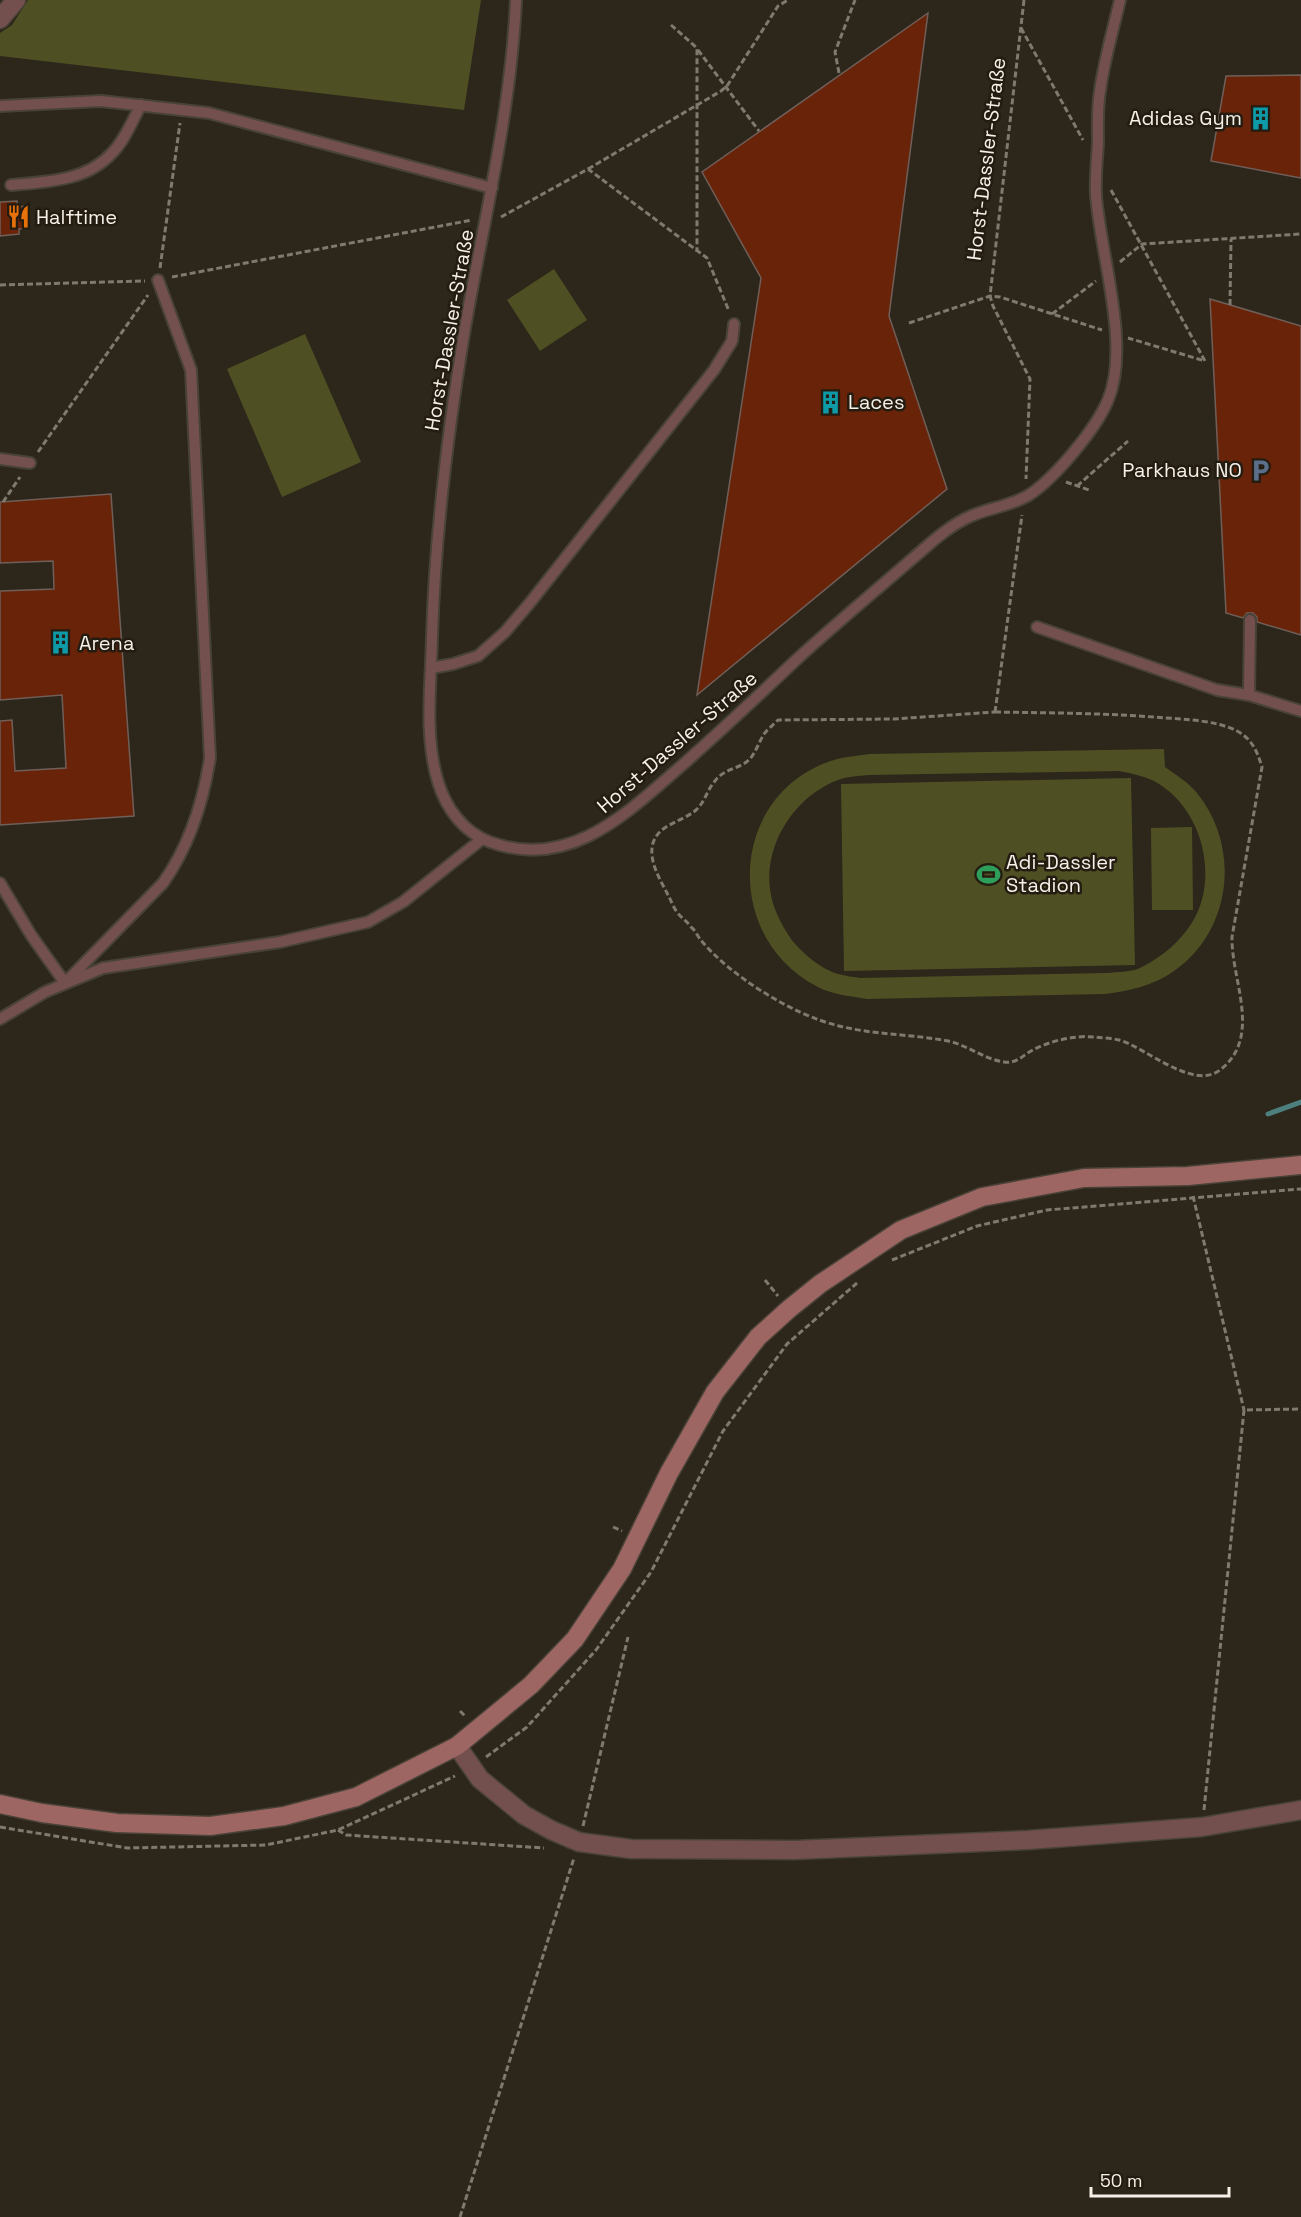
<svg xmlns="http://www.w3.org/2000/svg" width="1301" height="2217" viewBox="0 0 1301 2217" font-family="'Space Grotesk',sans-serif">
	<style>
		.green { fill: #4e5024; fill-rule: evenodd }
		.lines { fill: none; stroke-linecap: round; stroke-linejoin: round }
		.stream { stroke: #4c7f7e; stroke-width: 5 }
		.building { fill: #692308; stroke: #6f5f59; stroke-width: 1.5 }
		.lane-casing { stroke: #494237; stroke-width: 14 }
		.street-casing { stroke: #494237; stroke-width: 21 }
		.secondary-casing { stroke: #494237; stroke-width: 21 }
		.path { stroke: #7f796e; stroke-width: 3; stroke-dasharray: 6 3; stroke-linecap: butt }
		.lane { stroke: #73504d; stroke-width: 10 }
		.street { stroke: #73504d; stroke-width: 18 }
		.secondary { stroke: #9d6662; stroke-width: 18 }
		.labels { text-anchor: middle; dominant-baseline: central; stroke-width: 5; stroke-linejoin: round; paint-order: stroke }
		.poi-label { font-size: 20px; fill: #f5f0e8; stroke: #241c11; text-anchor: start }
		.street-label { font-size: 20px; fill: #f5f0e8; stroke: #241c11 }
	</style>
	<rect width="100%" height="100%" fill="#2d261a"/>
	<!-- green -->
	<g class="green">
		<polygon points="28,0 481,0 464,110 0,56 0,33 12,25"/>
		<polygon points="554,269 587,320 540,351 507,300"/>
		<polygon points="305,334 361,462 282,497 227,369"/>
		<path d="M1164,749L1165,767C1176,775 1188,782 1197,793C1241,847 1232,931 1174,971C1153,986 1129,991 1105,994L867,999C851,996 833,995 818,987C725,940 727,802 825,763C840,757 855,756 870,754ZM1119,771C1131,773 1143,776 1154,781C1201,806 1220,875 1193,921C1181,941 1163,956 1142,967C1133,972 1118,972 1107,973L861,978C854,977 845,976 838,974C821,969 802,953 791,939C781,924 772,907 770,889C764,844 795,796 838,780C848,776 859,776 869,775Z"/>
		<polygon points="1131,778 1135,965 844,971 841,784"/>
		<polygon points="1192,827 1193,910 1152,910 1151,828"/>
	</g>
	<g class="lines">
		<!-- stream -->
		<polyline class="stream" points="1268,1114 1301,1102"/>
	</g>
	<!-- building -->
	<g class="building">
		<polygon points="928,13 889,316 947,489 697,695 761,278 702,172"/>
		<polygon points="1301,75 1301,178 1211,161 1226,76"/>
		<polygon points="17,201 17,207 26,206 28,228 19,229 19,234 0,236 0,202"/>
		<polygon points="1210,299 1301,326 1301,635 1257,622 1257,617 1253,613 1247,613 1243,618 1226,613"/>
		<polygon points="111,494 134,816 0,825 0,721 12,720 15,771 66,768 62,695 0,700 0,591 54,589 53,561 0,563 0,502"/>
	</g>
	<g class="lines">
		<defs>
			<g id="lane">
				<path d="M516,0C511,111 484,219 465,328C448,430 435,533 432,637C431,684 424,736 438,782C446,808 463,832 490,842C569,871 626,814 680,767C720,732 757,697 795,661C833,626 873,593 912,559C931,543 948,526 971,516C989,508 1011,506 1029,495C1055,478 1096,429 1108,400C1131,346 1100,253 1096,195C1095,178 1097,160 1098,143C1098,126 1097,108 1100,91C1104,61 1113,30 1120,0"/>
				<polyline points="0,106 101,101 209,113 492,188"/>
				<path d="M11,185C46,182 87,181 112,153C125,140 132,121 141,105"/>
				<polyline points="0,459 30,463"/>
				<polyline points="1037,627 1217,690 1249,695 1301,711"/>
				<polyline points="431,668 453,664 478,656 505,632 529,604 714,370 732,341 734,324"/>
				<polyline points="1249,695 1250,620"/>
				<path d="M0,883L31,935L65,983L163,883C190,845 203,803 210,758L191,370L158,280"/>
				<polyline points="0,1019 45,992 103,968 280,942 368,922 403,902 482,839"/>
			</g>
			<g id="street">
				<polyline points="0,19 16,0"/>
				<polyline points="457,1746 480,1779 524,1815 551,1830 579,1842 631,1849 795,1850 1028,1840 1202,1827 1301,1810"/>
			</g>
			<polyline id="secondary" points="0,1804 42,1813 117,1823 210,1826 284,1816 356,1797 457,1746 531,1685 575,1639 622,1569 669,1473 715,1392 758,1337 789,1309 820,1284 901,1230 982,1197 1084,1178 1188,1176 1301,1165"/>
		</defs>
		<!-- lane casing -->
		<use href="#lane" class="lane-casing"/>
		<!-- street casing -->
		<use href="#street" class="street-casing"/>
		<!-- secondary casing -->
		<use href="#secondary" class="secondary-casing"/>
		<!-- path -->
		<g class="path">
			<polyline points="1024,0 990,296 993,306 1030,379 1026,479"/>
			<polyline points="671,25 697,48 697,252"/>
			<polyline points="1021,28 1083,140"/>
			<polyline points="698,50 759,131"/>
			<polyline points="839,73 835,52 855,0"/>
			<polyline points="588,169 721,91 727,86 778,6 788,0"/>
			<polyline points="1111,190 1205,361 1128,338"/>
			<polyline points="501,217 588,169 707,258 729,311"/>
			<polyline points="1120,262 1142,244 1301,234"/>
			<polyline points="160,268 180,123"/>
			<polyline points="172,277 472,220"/>
			<polyline points="0,285 145,281"/>
			<polyline points="1230,305 1231,239"/>
			<polyline points="1052,314 1096,281"/>
			<polyline points="909,323 990,296 1000,297 1102,330"/>
			<polyline points="38,452 148,295"/>
			<polyline points="1066,482 1089,490"/>
			<polyline points="1077,486 1128,441"/>
			<polyline points="3,502 20,477"/>
			<path d="M995,712C1052,713 1109,713 1165,718C1186,719 1218,721 1237,731C1252,739 1257,751 1262,767L1232,937C1231,980 1263,1037 1220,1070C1193,1091 1145,1047 1119,1040C1111,1038 1102,1038 1094,1037C1074,1035 1049,1041 1031,1051C1022,1056 1016,1064 1004,1062C984,1059 967,1045 948,1041C911,1034 875,1035 839,1026C793,1015 730,976 700,939C697,935 695,930 691,927C687,921 681,918 677,912C673,907 671,900 668,895C660,879 648,861 653,843C659,824 682,822 696,810C705,802 707,790 715,781C723,769 739,769 749,760C755,754 759,742 764,734C768,729 773,725 778,720L894,719Z"/>
			<polyline points="995,712 1022,515"/>
			<polyline points="1193,1196 1244,1410"/>
			<polyline points="892,1260 977,1226 1047,1210 1301,1189"/>
			<polyline points="765,1280 778,1296"/>
			<polyline points="613,1527 622,1531"/>
			<polyline points="460,1711 466,1717"/>
			<polyline points="486,1757 527,1727 596,1650 651,1572 723,1431 787,1344 857,1283"/>
			<polyline points="1204,1810 1244,1410 1301,1409"/>
			<polyline points="583,1826 628,1637"/>
			<polyline points="0,1827 127,1848 266,1845 338,1830 455,1776"/>
			<polyline points="338,1830 346,1835 544,1848"/>
			<polyline points="460,2217 574,1858"/>
		</g>
		<!-- lane -->
		<use href="#lane" class="lane"/>
		<!-- street -->
		<use href="#street" class="street"/>
		<!-- secondary -->
		<use href="#secondary" class="secondary"/>
	</g>
	<!-- icons -->
	<defs>
		<symbol id="building-bare" viewBox="-9 -9 18 18"><path d="M-4-6H4V6H1V3H-1V6H-4ZM-2.5-4.3h1.7v1.8h-1.7ZM.8-4.3h1.7v1.8H.8ZM-2.5-1h1.7V.8h-1.7ZM.8-1h1.7V.8H.8Z" fill="#0f9aa8" stroke="#241c11" stroke-width="2.5" paint-order="stroke"/></symbol>
		<symbol id="restaurant-bare" viewBox="-9 -9 18 18"><path d="M-5-6h1v4h1v-4h1v4h1v-4h1v5L-1.5 .5V6h-2V.5L-5-1ZM5-6V6H3V1.5H1.5Q1.5-4 5-6Z" fill="#e8710a" stroke="#241c11" stroke-width="2.5" paint-order="stroke"/></symbol>
		<symbol id="parking-bare" viewBox="-9 -9 18 18"><path d="M-3.5-5.5H1a3.5 3.5 0 0 1 0 7H-1V5.5H-3.5ZM-1-3.4V-.6H.8a1.4 1.4 0 0 0 0-2.8Z" fill="#5c6f8a" stroke="#241c11" stroke-width="2.5" paint-order="stroke"/></symbol>
		<symbol id="stadium-bare" viewBox="-9 -9 18 18"><path d="M0-5a6.5 5 0 1 0 0 10a6.5 5 0 1 0 0-10ZM-3.5-1.8h7v3.6h-7Z" fill="#2e9e5b" stroke="#241c11" stroke-width="2.5" paint-order="stroke"/></symbol>
	</defs>
	<g fill-rule="evenodd">
		<use href="#building-bare" x="1244" y="102" width="33" height="33"/>
		<use href="#restaurant-bare" x="2" y="200" width="33" height="33"/>
		<use href="#building-bare" x="814" y="386" width="33" height="33"/>
		<use href="#parking-bare" x="1244" y="454" width="33" height="33"/>
		<use href="#building-bare" x="44" y="626" width="33" height="33"/>
		<use href="#stadium-bare" x="972" y="858" width="33" height="33"/>
	</g>
	<g class="labels">
		<!-- poi labels -->
		<g class="poi-label">
			<text x="1242" y="118" text-anchor="end">Adidas Gym</text>
			<text x="36" y="217">Halftime</text>
			<text x="848" y="402">Laces</text>
			<text x="1242" y="470" text-anchor="end">Parkhaus NO</text>
			<text x="79" y="643">Arena</text>
			<text x="1006" y="862">Adi-Dassler<tspan x="1006" dy="23">Stadion</tspan></text>
		</g>
		<!-- street labels -->
		<g class="street-label">
			<text transform="translate(986 159) rotate(-83)">Horst-Dassler-Straße</text>
			<text transform="translate(449 330) rotate(-80)">Horst-Dassler-Straße</text>
			<text transform="translate(677 742) rotate(-41)">Horst-Dassler-Straße</text>
		</g>
	</g>
	<!-- scale -->
	<path d="M1091 2187v9h138v-9" fill="none" stroke="#f5f0e8" stroke-width="3"/>
	<text x="1100" y="2187" font-size="18" fill="#f5f0e8" stroke="#241c11" stroke-width="4.5" paint-order="stroke">50 m</text>
</svg>
